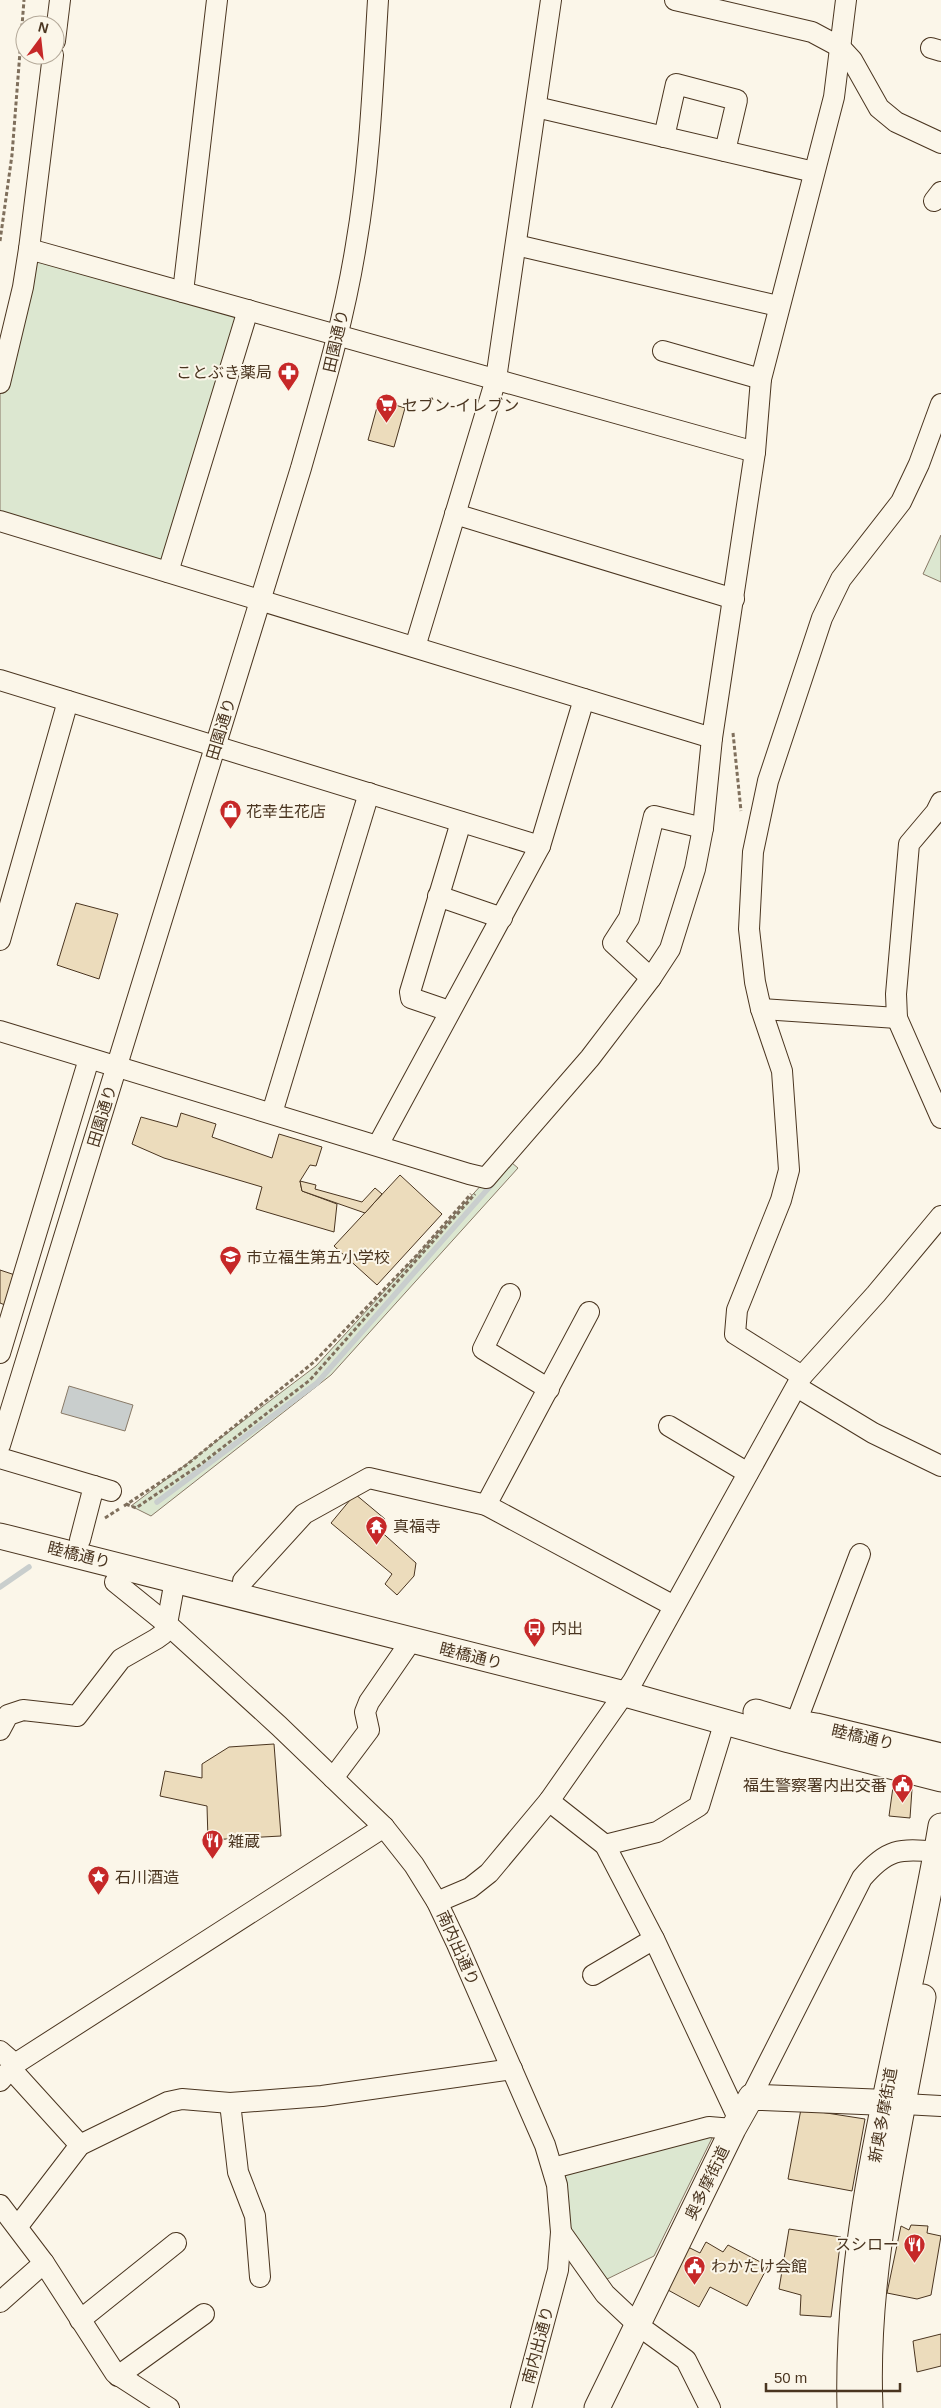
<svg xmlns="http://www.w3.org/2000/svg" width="941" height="2408" viewBox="0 0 941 2408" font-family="Helvetica,'Noto Sans JP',sans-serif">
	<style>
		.green { fill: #dce7d0; stroke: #887966 }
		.water { fill: #c9cecd; stroke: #887966 }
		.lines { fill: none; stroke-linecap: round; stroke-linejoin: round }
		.stream { stroke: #c9cecd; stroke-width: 5.5 }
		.building { fill: #ecdcbc; stroke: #4a3520 }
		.minor-casing { stroke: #4a3520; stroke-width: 22 }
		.major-casing { stroke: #4a3520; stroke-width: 27 }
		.path { stroke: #7f6f5c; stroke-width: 3; stroke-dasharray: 4 2.5; stroke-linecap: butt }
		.minor { stroke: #fbf6e9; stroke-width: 20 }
		.major { stroke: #fbf6e9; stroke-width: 25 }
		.labels { text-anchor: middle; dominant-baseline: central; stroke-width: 4; stroke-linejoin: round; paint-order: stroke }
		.street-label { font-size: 16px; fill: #4a3520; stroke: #fbf6e9 }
		.poi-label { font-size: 16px; fill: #4a3520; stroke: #fbf6e9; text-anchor: start }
	</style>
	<rect width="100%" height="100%" fill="#fbf6e9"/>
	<!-- green -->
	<g class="green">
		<polygon points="31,257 239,312 161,567 0,518 0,393"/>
		<polygon points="941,535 941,582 923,574"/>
		<polygon points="506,1158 518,1168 331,1375 151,1516 131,1506 316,1366"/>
		<polygon points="715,2132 654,2256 599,2283 566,2226 559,2172"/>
	</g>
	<!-- water -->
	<polygon class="water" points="69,1386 133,1405 125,1431 61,1413"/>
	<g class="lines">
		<!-- stream -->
		<g class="stream">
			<polyline points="157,1502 317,1383 493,1183"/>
			<polyline points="0,1587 29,1567"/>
		</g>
	</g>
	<!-- building -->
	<g class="building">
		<polygon points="379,400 405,408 394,447 368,440"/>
		<polygon points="76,903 118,914 99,979 57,965"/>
		<polygon points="181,1113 216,1124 212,1137 272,1158 279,1134 322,1147 316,1166 310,1165 300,1181 302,1191 337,1204 334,1232 256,1209 262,1187 164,1158 132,1144 141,1117 177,1127"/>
		<polygon points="400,1175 442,1214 377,1285 334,1246"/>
		<polygon points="300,1181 316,1185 315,1189 362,1202 375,1188 382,1194 365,1213 302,1191"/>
		<polygon points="0,1270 15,1275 5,1305 0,1303"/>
		<polygon points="355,1494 385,1519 377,1528 416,1563 414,1576 397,1595 385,1584 392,1574 331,1523"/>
		<polygon points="274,1744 281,1836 208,1840 207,1806 160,1796 165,1771 202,1778 202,1764 229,1747"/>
		<polygon points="893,1787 912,1789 910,1818 889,1816"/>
		<polygon points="801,2109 865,2119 852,2191 788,2179"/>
		<polygon points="911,2225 928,2226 927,2233 941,2236 931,2295 917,2299 887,2293 901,2226 909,2230"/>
		<polygon points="789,2229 841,2237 831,2317 800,2315 801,2295 779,2289"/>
		<polygon points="706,2242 723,2252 728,2245 768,2266 747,2306 710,2287 699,2307 668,2290 688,2247 700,2253"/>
		<polygon points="941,2334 941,2366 917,2372 913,2341"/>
	</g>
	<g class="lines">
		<defs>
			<g id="minor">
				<polyline points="675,0 812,32 840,47 852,60 879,108 896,122 941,143"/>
				<polyline points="55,41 60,0"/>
				<polyline points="931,48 941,51"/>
				<polyline points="536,107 814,172"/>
				<polyline points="664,137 676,84 737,100 725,151"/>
				<polyline points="934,201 941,192"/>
				<polyline points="516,245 778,306"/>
				<polyline points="29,249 755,452"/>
				<polyline points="183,292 217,0"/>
				<polyline points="663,351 761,379"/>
				<polyline points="0,383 23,287 29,249 53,55"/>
				<polyline points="455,514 734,599"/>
				<polyline points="0,521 712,738"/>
				<polyline points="168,572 248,310"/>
				<polyline points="415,647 496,379 551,0"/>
				<polyline points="0,680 540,846"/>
				<polyline points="941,802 936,812 909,844 896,994 897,1018 941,1118"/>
				<polyline points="438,896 502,918"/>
				<polyline points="0,940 68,701"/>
				<polyline points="651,978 613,943 629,918 654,816 703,828"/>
				<polyline points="761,1009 897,1018"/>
				<polyline points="449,1011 411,998 410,992 461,822"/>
				<polyline points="0,1031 469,1174 486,1178 590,1058 651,978 670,949 695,869 703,828 712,738 755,452 761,379 834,97 846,0"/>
				<polyline points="272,1113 369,793"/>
				<polyline points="378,1145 540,846 584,699"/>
				<polyline points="510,1294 483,1349 549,1389"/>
				<polyline points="0,1353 89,1059"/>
				<polyline points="802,1376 735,1334 737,1310 781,1200 789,1170 782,1071 761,1009 755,982 749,929 753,852 768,781 822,618 841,579 901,502 919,464 941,404"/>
				<polyline points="797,1387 873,1433 941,1466"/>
				<polyline points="669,1426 748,1473"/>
				<path d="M0,1445L301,468C322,394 344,321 356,245C370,164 373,82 378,0"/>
				<polyline points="0,1458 111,1491"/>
				<polyline points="486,1505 589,1312"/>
				<polyline points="80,1540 94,1486"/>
				<polyline points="175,1580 167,1624 279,1726 384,1827 414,1865 437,1902 457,1944 545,2145 557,2185 561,2232 558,2270 521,2408"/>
				<polyline points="243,1581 304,1514 369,1478 486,1505 674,1606"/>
				<polyline points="0,1730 8,1715 23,1710 77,1716 121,1659 156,1639 163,1634 167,1624 115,1582"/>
				<polyline points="791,1736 860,1554"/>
				<polyline points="333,1778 369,1730 365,1712 369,1702 411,1641"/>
				<polyline points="549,1801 605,1845 654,1939 738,2118"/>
				<polyline points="605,1845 657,1832 699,1806 725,1721"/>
				<polyline points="437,1902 470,1888 489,1873 549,1801 633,1681 802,1376 876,1294 941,1216"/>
				<polyline points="593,1975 654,1939"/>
				<polyline points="0,2051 15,2064 0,2081"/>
				<polyline points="15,2064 384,1827"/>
				<polyline points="11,2069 80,2145"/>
				<path d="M751,2097L862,1878C887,1849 899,1848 937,1852"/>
				<polyline points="904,2104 941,2106"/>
				<polyline points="553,2168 709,2127 733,2129"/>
				<polyline points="0,2205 44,2263 115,2373 169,2408"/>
				<polyline points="18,2226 80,2145 168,2102 182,2099 230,2103"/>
				<polyline points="561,2232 605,2294 639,2326 686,2360 710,2408"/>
				<polyline points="260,2277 255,2216 238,2172 230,2103 322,2096 512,2069"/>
				<polyline points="0,2302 44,2263"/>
				<polyline points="80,2320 176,2243"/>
				<polyline points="118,2376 204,2314"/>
			</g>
			<g id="major">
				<polyline points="0,1536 625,1694 789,1740 941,1779"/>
				<polyline points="756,1712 786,1721 816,1726 941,1756"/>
				<polyline points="597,2408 733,2129 751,2097 899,2103"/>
				<path d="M850,2408C845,2210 909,2019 941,1826"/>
				<path d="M870,2408C864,2270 899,2133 923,1997"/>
			</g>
		</defs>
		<!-- minor casing -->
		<use href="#minor" class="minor-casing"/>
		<!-- major casing -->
		<use href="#major" class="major-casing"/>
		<!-- path -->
		<g class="path">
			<polyline points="0,241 12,155 24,0"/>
			<polyline points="733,733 741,811"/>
			<polyline points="126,1504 136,1508 201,1464 310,1380 475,1194"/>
			<polyline points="124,1506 185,1466 314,1362 417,1255 471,1194"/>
			<polyline points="105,1518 119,1509"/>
		</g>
		<!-- minor -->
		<use href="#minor" class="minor"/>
		<!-- major -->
		<use href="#major" class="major"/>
	</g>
	<!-- icons -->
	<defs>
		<symbol id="pharmacy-pin" viewBox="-11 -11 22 30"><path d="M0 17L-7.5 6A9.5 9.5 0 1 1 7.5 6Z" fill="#c62828" stroke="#fbf6e9"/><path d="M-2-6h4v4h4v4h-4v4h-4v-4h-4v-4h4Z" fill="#fff"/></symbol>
		<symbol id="supermarket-pin" viewBox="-11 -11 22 30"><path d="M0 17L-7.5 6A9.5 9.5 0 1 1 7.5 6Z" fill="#c62828" stroke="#fbf6e9"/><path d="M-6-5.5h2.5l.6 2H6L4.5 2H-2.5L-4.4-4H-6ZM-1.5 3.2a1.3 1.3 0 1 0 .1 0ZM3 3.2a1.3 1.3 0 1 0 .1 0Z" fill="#fff"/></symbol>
		<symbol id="shop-pin" viewBox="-11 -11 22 30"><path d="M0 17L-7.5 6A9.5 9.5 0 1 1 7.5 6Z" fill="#c62828" stroke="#fbf6e9"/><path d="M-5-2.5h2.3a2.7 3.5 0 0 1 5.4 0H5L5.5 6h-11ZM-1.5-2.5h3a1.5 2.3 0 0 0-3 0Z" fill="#fff"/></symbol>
		<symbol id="school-pin" viewBox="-11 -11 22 30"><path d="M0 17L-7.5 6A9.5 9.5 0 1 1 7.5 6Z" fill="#c62828" stroke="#fbf6e9"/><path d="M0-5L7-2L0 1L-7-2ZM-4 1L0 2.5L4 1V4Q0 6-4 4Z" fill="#fff"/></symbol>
		<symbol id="temple-pin" viewBox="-11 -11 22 30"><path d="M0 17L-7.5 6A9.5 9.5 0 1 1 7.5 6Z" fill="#c62828" stroke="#fbf6e9"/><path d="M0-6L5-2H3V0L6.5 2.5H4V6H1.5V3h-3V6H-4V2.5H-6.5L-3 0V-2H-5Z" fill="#fff"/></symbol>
		<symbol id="bus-pin" viewBox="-11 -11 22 30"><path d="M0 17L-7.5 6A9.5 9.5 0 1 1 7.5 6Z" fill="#c62828" stroke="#fbf6e9"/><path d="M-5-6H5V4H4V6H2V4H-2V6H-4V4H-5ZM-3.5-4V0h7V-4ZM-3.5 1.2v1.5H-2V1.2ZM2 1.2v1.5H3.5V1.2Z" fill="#fff"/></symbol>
		<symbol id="civic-pin" viewBox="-11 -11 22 30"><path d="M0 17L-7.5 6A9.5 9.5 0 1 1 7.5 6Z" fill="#c62828" stroke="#fbf6e9"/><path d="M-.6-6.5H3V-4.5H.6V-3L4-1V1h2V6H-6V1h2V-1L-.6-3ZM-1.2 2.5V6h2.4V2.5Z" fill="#fff"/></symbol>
		<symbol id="restaurant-pin" viewBox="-11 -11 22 30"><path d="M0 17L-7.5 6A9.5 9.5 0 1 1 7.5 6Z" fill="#c62828" stroke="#fbf6e9"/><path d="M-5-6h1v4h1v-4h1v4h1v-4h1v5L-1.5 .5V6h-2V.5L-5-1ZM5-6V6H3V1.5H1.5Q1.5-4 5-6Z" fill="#fff"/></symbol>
		<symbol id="sight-pin" viewBox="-11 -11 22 30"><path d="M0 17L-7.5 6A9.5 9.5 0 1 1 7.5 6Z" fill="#c62828" stroke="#fbf6e9"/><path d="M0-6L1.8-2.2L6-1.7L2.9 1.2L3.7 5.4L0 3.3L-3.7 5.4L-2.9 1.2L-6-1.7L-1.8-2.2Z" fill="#fff"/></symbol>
	</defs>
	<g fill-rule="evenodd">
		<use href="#pharmacy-pin" x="276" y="360" width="25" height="34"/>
		<use href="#supermarket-pin" x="374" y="392" width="25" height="34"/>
		<use href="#shop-pin" x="218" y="798" width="25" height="34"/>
		<use href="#school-pin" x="218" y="1244" width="25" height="34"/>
		<use href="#temple-pin" x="364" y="1514" width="25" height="34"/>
		<use href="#bus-pin" x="522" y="1616" width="25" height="34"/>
		<use href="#civic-pin" x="890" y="1772" width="25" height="34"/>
		<use href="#restaurant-pin" x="200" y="1828" width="25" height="34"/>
		<use href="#sight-pin" x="86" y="1864" width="25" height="34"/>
		<use href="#restaurant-pin" x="902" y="2232" width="25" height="34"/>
		<use href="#civic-pin" x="682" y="2254" width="25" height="34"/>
	</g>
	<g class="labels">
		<!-- street labels -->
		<g class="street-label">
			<text transform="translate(336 341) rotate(-77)">田園通り</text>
			<text transform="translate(221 729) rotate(-73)">田園通り</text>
			<text transform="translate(102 1116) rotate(-73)">田園通り</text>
			<text transform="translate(79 1555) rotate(14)">睦橋通り</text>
			<text transform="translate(471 1656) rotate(14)">睦橋通り</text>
			<text transform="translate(863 1737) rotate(13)">睦橋通り</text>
			<text transform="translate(458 1948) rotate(66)">南内出通り</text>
			<text transform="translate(883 2115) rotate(-80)">新奥多摩街道</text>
			<text transform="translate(707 2183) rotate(-64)">奥多摩街道</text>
			<text transform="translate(538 2345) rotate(-75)">南内出通り</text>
		</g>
		<!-- poi labels -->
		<g class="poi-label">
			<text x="272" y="372" text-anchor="end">ことぶき薬局</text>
			<text x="402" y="405">セブン-イレブン</text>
			<text x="246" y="811">花幸生花店</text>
			<text x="246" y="1257">市立福生第五小学校</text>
			<text x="393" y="1526">真福寺</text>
			<text x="551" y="1628">内出</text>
			<text x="887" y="1785" text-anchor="end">福生警察署内出交番</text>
			<text x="228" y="1841">雑蔵</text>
			<text x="115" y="1877">石川酒造</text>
			<text x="899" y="2244" text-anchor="end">スシロー</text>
			<text x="711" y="2266">わかたけ会館</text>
		</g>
	</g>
	<!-- north arrow -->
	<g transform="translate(40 40) rotate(15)"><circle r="24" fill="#fbf6e9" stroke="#b4a999"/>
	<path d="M0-4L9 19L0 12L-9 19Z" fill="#c62828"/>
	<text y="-8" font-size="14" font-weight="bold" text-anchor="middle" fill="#4a3520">N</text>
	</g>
	<!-- scale -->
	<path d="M766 2383v8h134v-8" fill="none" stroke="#4a3520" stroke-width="2.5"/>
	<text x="774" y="2383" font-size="15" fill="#4a3520" stroke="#fbf6e9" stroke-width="4" paint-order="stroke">50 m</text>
</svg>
